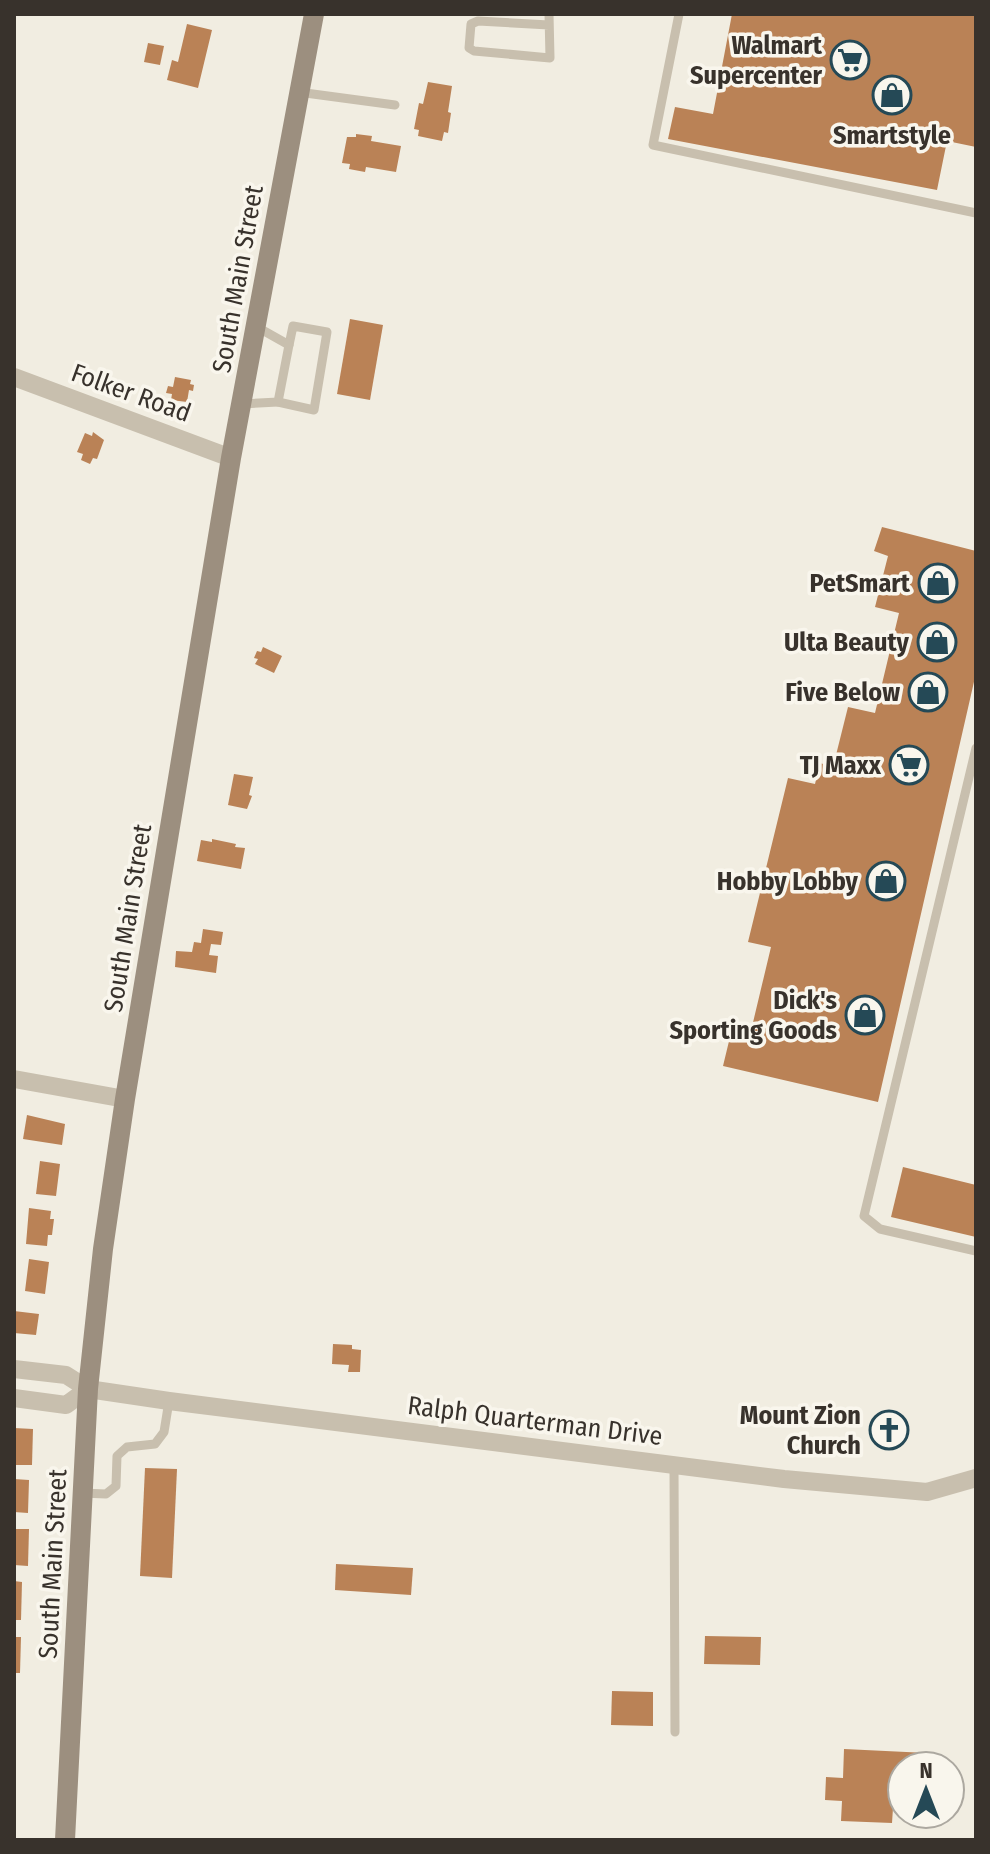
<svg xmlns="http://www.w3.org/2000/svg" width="990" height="1854" viewBox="0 0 990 1854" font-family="'Fira Sans Condensed',sans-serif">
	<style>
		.building { fill: #ba8256 }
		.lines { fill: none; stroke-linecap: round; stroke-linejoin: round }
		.lane { stroke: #c8bfae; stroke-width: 9 }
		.street { stroke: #c8bfae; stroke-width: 18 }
		.secondary { stroke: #9c8f7f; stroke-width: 20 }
		.labels { text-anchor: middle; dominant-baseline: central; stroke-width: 7; stroke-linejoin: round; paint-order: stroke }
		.poi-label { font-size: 26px; font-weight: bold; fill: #38322c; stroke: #f9f6ed; text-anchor: end }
		.street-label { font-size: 26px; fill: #38322c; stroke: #f9f6ed }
	</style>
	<rect width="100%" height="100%" fill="#f1ede1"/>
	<!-- building -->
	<g class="building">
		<polygon points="732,14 976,14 976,147 947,141 937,190 668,139 675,107 713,114"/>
		<polygon points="187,24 212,30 198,88 167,80 172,60 178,62"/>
		<polygon points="148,43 164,46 160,65 144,62"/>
		<polygon points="428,82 452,86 448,112 451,113 448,133 444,132 442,141 418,136 419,130 414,129 419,103 423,104"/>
		<polygon points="356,134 372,136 371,141 401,146 396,172 366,167 365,172 349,169 350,164 342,163 347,137 356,137"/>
		<polygon points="350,319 383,325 370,400 337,394"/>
		<polygon points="175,377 191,380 190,384 194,385 193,391 189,390 187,402 171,400 172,394 166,393 168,386 173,387"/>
		<polygon points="93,432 104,440 97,459 93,458 90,464 81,460 83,454 77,452 85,433 92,436"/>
		<polygon points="882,527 976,551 976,673 878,1102 723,1066 730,1037 750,1035 771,947 748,942 788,778 815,784 820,763 833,767 848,707 875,713 899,613 875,607 888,556 874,551"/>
		<polygon points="263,647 282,656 274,673 255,664 258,659 254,658 257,651 261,652"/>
		<polygon points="234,774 253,777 249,795 252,796 247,809 228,805"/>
		<polygon points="212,839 236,844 235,847 245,848 241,869 197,861 201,840 212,842"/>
		<polygon points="203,929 223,932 221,945 211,944 209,955 218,956 216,973 175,967 176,951 192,952 194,942 201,943"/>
		<polygon points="27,1115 65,1124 62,1145 23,1139"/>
		<polygon points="40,1161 60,1164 56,1196 36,1194"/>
		<polygon points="903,1167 976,1185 976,1237 891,1217"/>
		<polygon points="29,1208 51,1211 50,1219 54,1219 52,1235 48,1235 47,1246 26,1244"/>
		<polygon points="29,1259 49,1262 45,1294 25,1291"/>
		<polygon points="14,1311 39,1314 36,1335 14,1333"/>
		<polygon points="333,1344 352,1345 352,1349 361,1350 360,1372 348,1372 349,1365 332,1364"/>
		<polygon points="14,1428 33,1429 32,1465 14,1465"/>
		<polygon points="145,1468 177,1469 172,1578 140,1576"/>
		<polygon points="14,1479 29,1480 28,1513 14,1512"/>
		<polygon points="14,1529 29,1529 28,1566 14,1565"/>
		<polygon points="336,1564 413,1568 411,1595 335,1590"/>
		<polygon points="14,1581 22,1582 21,1620 14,1620"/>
		<polygon points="705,1636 761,1637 760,1665 704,1664"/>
		<polygon points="14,1637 21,1637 20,1673 14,1673"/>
		<polygon points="612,1691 653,1692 653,1726 611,1725"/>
		<polygon points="844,1749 927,1753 927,1766 902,1766 902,1809 893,1808 892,1823 841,1821 842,1801 825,1800 826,1777 843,1778"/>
	</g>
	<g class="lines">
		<!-- lane -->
		<g class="lane">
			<polyline points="549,14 550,58 474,51 469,48 471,24 478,21 549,25"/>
			<polyline points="679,14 653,145 976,213"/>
			<polyline points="298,92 395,105"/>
			<polyline points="278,402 314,410 327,332 293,326 289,345"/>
			<polyline points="242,404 278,402 289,345 257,327"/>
			<polyline points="976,748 864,1216 880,1229 976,1251"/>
			<polyline points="674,1464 675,1732"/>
			<polyline points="82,1493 106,1494 116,1486 117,1456 127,1447 155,1444 164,1432 169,1401"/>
		</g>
		<!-- street -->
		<g class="street">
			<polyline points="14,377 231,458"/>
			<polyline points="14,1079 125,1099"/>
			<polyline points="14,1369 66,1375 88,1389 169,1401 784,1479 927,1492 976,1478"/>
			<polyline points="14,1398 66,1405 88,1389"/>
		</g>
		<!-- secondary -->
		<polyline class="secondary" points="65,1840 88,1389 103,1249 125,1099 231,458 314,14"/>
	</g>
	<!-- icons -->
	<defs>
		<symbol id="supermarket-ring" viewBox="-11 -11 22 22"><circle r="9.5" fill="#f9f6ed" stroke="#254956" stroke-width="1.5"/><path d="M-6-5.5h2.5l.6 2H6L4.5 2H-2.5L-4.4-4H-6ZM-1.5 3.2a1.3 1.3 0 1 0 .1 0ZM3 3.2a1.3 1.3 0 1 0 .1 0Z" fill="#254956"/></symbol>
		<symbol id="shop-ring" viewBox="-11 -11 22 22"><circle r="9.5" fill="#f9f6ed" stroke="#254956" stroke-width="1.5"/><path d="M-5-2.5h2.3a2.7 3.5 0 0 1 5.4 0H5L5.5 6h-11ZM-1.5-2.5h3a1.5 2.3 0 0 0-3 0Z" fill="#254956"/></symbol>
		<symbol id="church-ring" viewBox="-11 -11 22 22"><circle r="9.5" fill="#f9f6ed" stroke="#254956" stroke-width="1.5"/><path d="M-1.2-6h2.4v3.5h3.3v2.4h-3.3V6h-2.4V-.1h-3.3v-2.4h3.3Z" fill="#254956"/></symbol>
	</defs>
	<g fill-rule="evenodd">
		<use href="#supermarket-ring" x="828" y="38" width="44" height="44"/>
		<use href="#shop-ring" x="870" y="73" width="44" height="44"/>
		<use href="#shop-ring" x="916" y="561" width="44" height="44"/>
		<use href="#shop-ring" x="915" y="620" width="44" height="44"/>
		<use href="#shop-ring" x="906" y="670" width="44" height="44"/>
		<use href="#supermarket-ring" x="887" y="743" width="44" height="44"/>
		<use href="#shop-ring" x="864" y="859" width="44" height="44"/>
		<use href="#shop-ring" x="843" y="993" width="44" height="44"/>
		<use href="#church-ring" x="867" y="1408" width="44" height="44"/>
	</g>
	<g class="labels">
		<!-- poi labels -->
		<g class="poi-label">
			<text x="822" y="45">Walmart<tspan x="822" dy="30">Supercenter</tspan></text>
			<text x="892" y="135" text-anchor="middle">Smartstyle</text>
			<text x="910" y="583">PetSmart</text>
			<text x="909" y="642">Ulta Beauty</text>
			<text x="900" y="692">Five Below</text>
			<text x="881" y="765">TJ Maxx</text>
			<text x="858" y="881">Hobby Lobby</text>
			<text x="837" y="1000">Dick's<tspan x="837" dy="30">Sporting Goods</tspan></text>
			<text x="861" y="1415">Mount Zion<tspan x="861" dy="30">Church</tspan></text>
		</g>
		<!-- street labels -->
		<g class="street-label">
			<text transform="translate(238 279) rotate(-80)">South Main Street</text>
			<text transform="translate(131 393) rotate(20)">Folker Road</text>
			<text transform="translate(128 918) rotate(-81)">South Main Street</text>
			<text transform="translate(535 1421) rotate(7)">Ralph Quarterman Drive</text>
			<text transform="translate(53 1564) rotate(-87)">South Main Street</text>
		</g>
	</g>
	<!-- border -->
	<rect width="990" height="1854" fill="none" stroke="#38322c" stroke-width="32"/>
	<!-- north arrow -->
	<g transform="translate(926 1790)"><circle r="38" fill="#f9f6ed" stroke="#aca8a0" stroke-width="2"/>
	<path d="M0-6L14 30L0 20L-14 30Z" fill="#254956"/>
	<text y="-12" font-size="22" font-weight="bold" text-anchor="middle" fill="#38322c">N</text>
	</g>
</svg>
